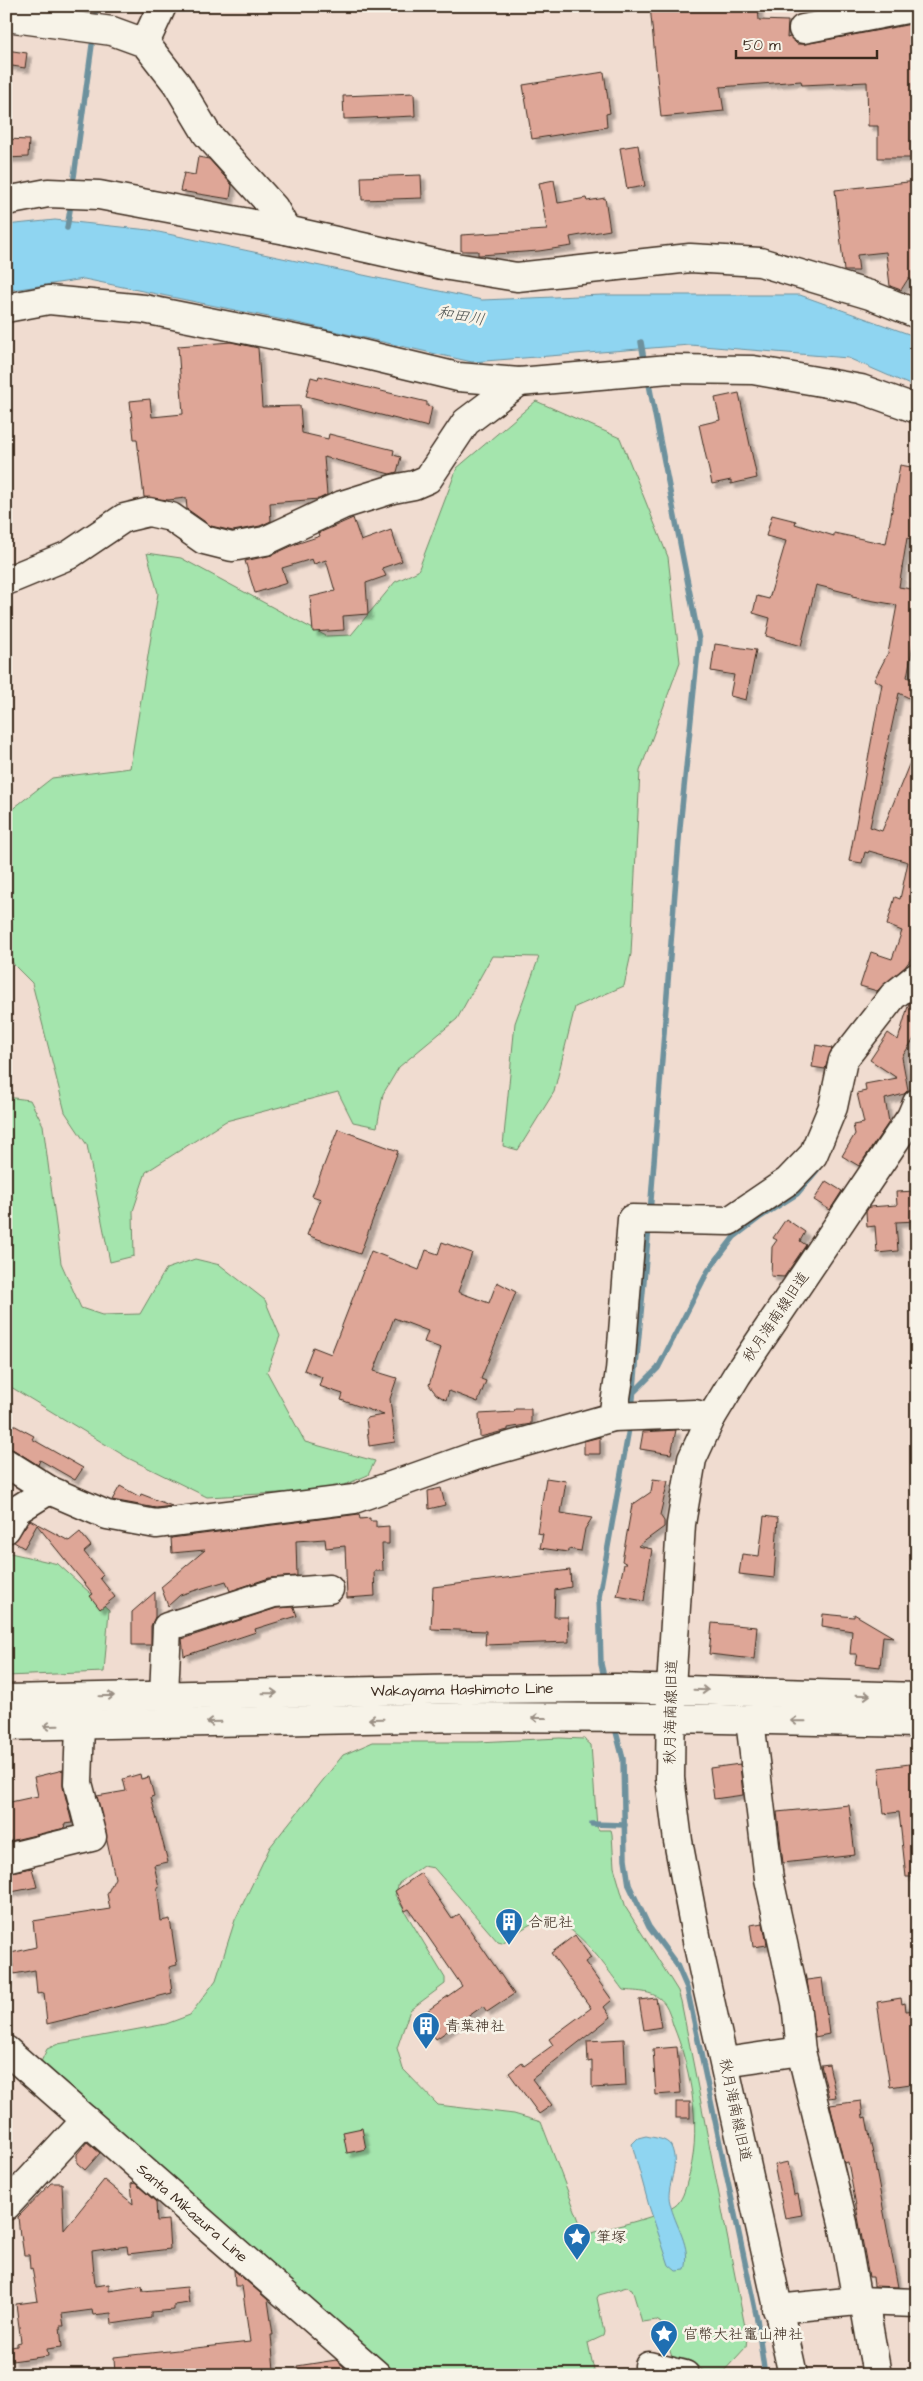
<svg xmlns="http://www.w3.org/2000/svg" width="923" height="2381" viewBox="0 0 923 2381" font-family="'Architects Daughter','Klee One',sans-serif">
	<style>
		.green { fill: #a4e5ad; stroke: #708866; fill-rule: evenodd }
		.water { fill: #8fd5f1; stroke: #6d919d }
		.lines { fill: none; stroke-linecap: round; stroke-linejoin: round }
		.stream { stroke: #6d919d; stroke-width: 5.5 }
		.building { fill: #dea697; stroke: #3b2a1e; filter: url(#shadow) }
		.minor-casing { stroke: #3b2a1e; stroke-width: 31 }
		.major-casing { stroke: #3b2a1e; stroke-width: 31 }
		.minor { stroke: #f7f3e8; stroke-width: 28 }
		.major { stroke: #f7f3e8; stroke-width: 28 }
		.oneway { stroke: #998e83 }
		.labels { text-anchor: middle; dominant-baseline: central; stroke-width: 5; stroke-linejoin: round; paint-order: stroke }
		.street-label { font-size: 15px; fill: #3b2a1e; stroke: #f7f3e8 }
		.poi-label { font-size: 15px; fill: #3b2a1e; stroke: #f7f3e8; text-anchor: start }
		.water-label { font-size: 16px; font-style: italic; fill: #505553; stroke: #f7f3e8 }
	</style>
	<defs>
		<filter id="shadow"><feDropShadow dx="4.5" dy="4.5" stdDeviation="1" flood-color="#0004"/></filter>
	</defs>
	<rect width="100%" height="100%" fill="#f0dcd0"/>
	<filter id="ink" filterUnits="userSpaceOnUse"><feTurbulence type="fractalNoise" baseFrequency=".02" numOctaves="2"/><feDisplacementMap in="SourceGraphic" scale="10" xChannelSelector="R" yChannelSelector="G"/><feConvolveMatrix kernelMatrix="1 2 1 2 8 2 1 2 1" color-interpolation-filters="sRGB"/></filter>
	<g filter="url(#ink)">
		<!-- green -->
		<g class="green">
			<polygon points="536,401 620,438 668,557 680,662 640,771 631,954 624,986 575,1007 554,1092 518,1150 503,1146 515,1023 539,957 492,956 457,1019 399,1067 383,1094 377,1127 353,1122 338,1092 226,1121 146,1172 133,1211 134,1256 110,1262 87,1145 65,1112 32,983 14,965 6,949 6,814 52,778 130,768 158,593 147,553 181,558 326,636 351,635 395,582 418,571 457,468"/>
			<polygon points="6,1097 30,1100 43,1125 61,1263 81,1308 102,1315 140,1314 166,1269 195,1259 220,1265 265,1300 280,1336 267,1372 305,1442 375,1461 368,1475 333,1490 207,1497 128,1458 6,1384"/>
			<polygon points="6,1552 58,1564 109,1610 104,1672 6,1676"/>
			<path d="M560,1738L584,1739L591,1745L597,1827L599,1830H611L612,1834L614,1867L626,1908L678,1991L681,2001L747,2337L746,2347L722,2373C703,2380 701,2363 685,2359C682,2358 676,2359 673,2360L660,2322L656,2320L642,2322L632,2289L627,2287L599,2295L597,2298L604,2332L603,2336L588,2343L595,2375H397L40,2064L47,2049L58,2044L166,2024L190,2015L216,1980L235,1920L270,1847L343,1755L373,1742H478ZM423,1866L434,1868L498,1942L502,1943C513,1936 524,1927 535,1922C568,1908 606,1968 623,1990C638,1992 655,1990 665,2004C669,2010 671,2018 673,2025C692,2071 703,2134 687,2182C685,2190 682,2201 675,2206C659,2217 612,2227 592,2233L583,2231L541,2122L514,2114L438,2105L403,2069L397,2048L410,2010L445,1984V1978L395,1895L399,1883Z"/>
		</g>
		<!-- water -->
		<g class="water">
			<polygon points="55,220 149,230 482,300 603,295 800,295 917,337 917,388 848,358 690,345 472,362 298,323 84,279 6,291 6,225"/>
			<path d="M646,2136C654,2138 666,2138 671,2146C681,2168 665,2186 670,2203C675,2226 692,2246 685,2270L676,2271L669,2265L649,2206L632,2144L638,2138Z"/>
		</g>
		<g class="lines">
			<!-- stream -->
			<g class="stream">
				<polyline points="96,11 96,6"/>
				<polyline points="74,177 92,45"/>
				<polyline points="67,228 70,210"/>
				<polyline points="641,342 645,365"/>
				<polyline points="648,379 699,640 680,827 650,1213"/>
				<polyline points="635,1391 658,1368 708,1271 734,1237 759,1218 797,1194 818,1169"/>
				<polyline points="632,1409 649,1227"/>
				<polyline points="605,1681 601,1664 599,1597 630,1423"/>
				<polyline points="614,1724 623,1759 625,1859 629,1885 649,1927 677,1965 687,1988 757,2319 765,2375"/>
				<polyline points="592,1824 625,1825"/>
			</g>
		</g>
		<!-- building -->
		<g class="building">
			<polygon points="650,6 758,6 759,20 788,21 787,38 790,37 797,44 805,44 917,23 917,113 912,113 912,158 878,158 878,126 868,126 867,82 802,85 801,81 720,87 724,111 661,117"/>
			<polygon points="6,50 27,53 25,68 6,65"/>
			<polygon points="604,72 610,113 606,114 607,127 532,139 523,85"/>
			<polygon points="414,93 415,116 344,119 343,96"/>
			<polygon points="6,139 29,140 28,157 6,158"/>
			<polygon points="638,145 645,186 627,189 620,148"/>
			<polygon points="198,157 209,159 232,185 230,199 180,191 184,173 195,175"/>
			<polygon points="421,175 422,198 362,200 361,177"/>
			<polygon points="554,180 558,203 586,198 587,201 605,198 610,230 570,237 572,246 539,251 480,255 478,255 478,251 461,251 461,235 547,230 539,183"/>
			<polygon points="917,181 917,280 908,279 901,290 890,286 886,252 857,255 859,271 844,271 835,190"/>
			<polygon points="231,342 258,348 262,407 300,406 302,433 328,439 329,434 394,450 393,455 401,457 397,472 390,474 324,457 327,495 319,499 270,503 271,521 260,526 233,531 211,526 187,509 186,498 168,500 144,497 137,439 134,439 130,401 150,399 152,417 183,414 178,346"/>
			<polygon points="319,376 427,402 427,406 432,407 428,427 306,396 311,377 318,379"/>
			<polygon points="739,393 757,478 731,484 731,480 712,484 699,425 720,420 715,398"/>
			<polygon points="900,465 917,468 917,540 907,538 899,587 917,590 917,624 907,677 917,683 917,702 899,693 870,827 882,831 917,745 917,940 911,959 905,967 877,991 860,986 871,952 892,959 902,931 887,925 895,897 900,899 908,862 869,851 868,853 865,852 862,863 849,861 882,684 874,680 888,653 897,605 852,597 852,594 816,585 801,646 766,636 770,618 753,613 757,596 769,599 786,541 766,536 772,515 796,521 795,524 834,536 834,533 886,544"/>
			<polygon points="353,518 361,541 391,530 402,561 382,568 386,576 366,583 368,614 343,616 344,630 313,632 310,597 335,591 326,560 314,564 312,559 282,568 287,583 255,593 245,561 272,555 296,544 320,536 319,533"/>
			<polygon points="715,644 756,650 746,700 730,696 734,675 711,671"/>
			<polygon points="917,997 917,1034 902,1057 908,1090 904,1094 885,1099 889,1122 859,1166 842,1156 855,1134 853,1125 864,1123 857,1093 866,1091 865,1084 897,1078 870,1060 888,1033 898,1040 909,1003"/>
			<polygon points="816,1045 832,1048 825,1069 812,1067"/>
			<polygon points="338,1129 398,1151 360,1254 307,1235 321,1199 312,1196"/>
			<polygon points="826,1181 842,1191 830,1210 814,1200"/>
			<polygon points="917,1191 917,1221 896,1222 898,1251 877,1253 875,1226 867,1227 866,1212 869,1207 897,1205 896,1192"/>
			<polygon points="786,1219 805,1232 800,1241 806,1245 784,1277 771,1276 772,1247 777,1240 773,1238"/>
			<polygon points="442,1242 472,1253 458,1292 489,1303 497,1282 516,1292 481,1379 486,1381 478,1402 449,1391 446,1400 436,1394 429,1385 441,1348 424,1342 428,1331 394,1318 374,1371 397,1378 390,1399 395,1442 369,1446 366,1418 384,1415 341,1400 343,1394 319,1386 322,1377 304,1370 313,1347 331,1354 371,1251 419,1270 426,1250 438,1254"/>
			<polygon points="515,1409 531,1409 531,1424 508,1428 508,1430 480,1437 479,1414 514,1412"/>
			<polygon points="6,1421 34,1436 32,1439 83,1468 75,1480 40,1460 38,1465 14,1450 6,1447"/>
			<polygon points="676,1430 671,1454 640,1449 643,1432"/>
			<polygon points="600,1437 600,1454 584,1454 584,1441"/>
			<polygon points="546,1478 566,1481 561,1513 592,1518 585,1529 581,1551 568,1549 568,1552 540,1548 543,1534 537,1533"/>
			<polygon points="653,1479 668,1481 660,1515 664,1521 664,1527 638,1546 652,1549 644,1601 617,1596 624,1564 627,1564 622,1561 632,1505 651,1492"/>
			<polygon points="120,1486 140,1497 141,1494 172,1506 156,1508 112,1500"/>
			<polygon points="441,1488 445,1505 429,1509 428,1491"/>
			<polygon points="359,1514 360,1519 370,1518 370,1521 376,1521 376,1527 389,1526 389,1544 382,1544 383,1571 374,1571 375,1596 347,1598 345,1546 326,1548 325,1539 296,1541 297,1576 269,1578 230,1591 226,1581 180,1595 168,1606 161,1587 205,1550 172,1553 171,1538"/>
			<polygon points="764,1516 778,1518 774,1578 739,1574 742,1554 759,1556"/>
			<polygon points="30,1520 69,1541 80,1532 91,1546 84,1552 103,1575 100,1578 115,1597 100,1609 90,1596 93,1594 37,1525 24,1548 14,1542"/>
			<polygon points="570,1570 571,1587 555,1590 554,1617 568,1617 569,1642 485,1645 486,1631 431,1629 433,1587"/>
			<polygon points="155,1592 155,1617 151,1626 151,1645 132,1645 132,1612"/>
			<polygon points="294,1607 297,1616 255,1629 256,1632 184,1656 182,1639 277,1608"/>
			<polygon points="823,1614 854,1617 854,1614 893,1637 883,1636 880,1667 855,1664 857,1654 850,1654 852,1631 822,1626"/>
			<polygon points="712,1623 757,1627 754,1659 709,1654"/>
			<polygon points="917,1763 917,1877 906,1877 899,1812 884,1814 879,1768"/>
			<polygon points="740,1764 743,1795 714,1799 710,1768"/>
			<polygon points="63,1770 63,1787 72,1823 64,1824 65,1828 10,1841 8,1829 6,1829 6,1803 38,1796 34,1777"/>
			<polygon points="140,1774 141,1779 149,1777 154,1796 151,1797 168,1862 154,1865 159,1887 157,1887 161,1921 170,1919 177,1965 169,1967 172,1993 47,2024 44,1993 37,1994 35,1970 14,1974 11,1953 36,1947 33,1921 110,1909 107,1894 115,1878 97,1796 126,1791 123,1779"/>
			<polygon points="849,1805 855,1855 783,1863 777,1812"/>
			<polygon points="32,1868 37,1887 6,1893 6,1873"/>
			<polygon points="421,1873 452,1919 459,1914 514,1994 487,2012 483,2006 436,2039 420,2016 462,1986 409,1909 405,1911 395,1891"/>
			<polygon points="763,1923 767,1945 753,1947 750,1925"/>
			<polygon points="575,1935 591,1958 585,1962 612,2000 604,2007 611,2017 532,2079 552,2105 539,2114 509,2073 522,2063 524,2066 553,2045 549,2039 591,2008 551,1953"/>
			<polygon points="822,1978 829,2034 815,2037 807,1980"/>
			<polygon points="656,1998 661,2027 644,2030 639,2000"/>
			<polygon points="901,1998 902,2004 905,2003 906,2011 917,2010 917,2083 890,2087 877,2002"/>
			<polygon points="624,2039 626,2086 592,2088 592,2061 588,2062 587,2041"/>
			<polygon points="677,2047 681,2093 656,2095 653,2049"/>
			<polygon points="829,2064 836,2097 829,2098 821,2065"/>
			<polygon points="861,2101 863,2118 866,2117 898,2287 874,2286 873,2277 869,2277 848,2162 844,2163 830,2105"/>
			<rect x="676" y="2102" width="14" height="16"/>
			<polygon points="362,2128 366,2149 347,2153 343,2132"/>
			<polygon points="87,2142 100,2153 85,2170 77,2163 77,2154"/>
			<polygon points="788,2162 794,2195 798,2194 802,2215 785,2218 774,2165"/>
			<polygon points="104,2180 133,2204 131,2184 135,2183 156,2202 157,2221 168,2220 170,2249 128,2254 127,2246 92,2251 95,2286 109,2284 109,2291 142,2286 143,2291 187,2287 189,2303 174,2305 174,2310 151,2312 151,2318 112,2324 111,2313 93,2315 92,2310 62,2314 64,2326 60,2326 62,2347 47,2349 48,2356 12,2361 11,2347 17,2346 17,2343 21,2342 16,2304 38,2301 32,2268 30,2269 29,2255 24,2255 21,2235 20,2236 18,2217 51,2183 62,2183 64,2230"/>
			<polygon points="234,2270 268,2300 273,2335 271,2335 274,2370 242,2375 115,2375 114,2357 250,2342 242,2286 235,2286"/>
			<polygon points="336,2360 344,2367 345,2375 298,2375 297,2366"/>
		</g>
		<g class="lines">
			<defs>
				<g id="minor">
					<polyline points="6,17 112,31 145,43 177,84 207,134 274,208 286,230"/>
					<polyline points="803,29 917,7"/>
					<polyline points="145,43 162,6"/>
					<polyline points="6,201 48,193 99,195 286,230 443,265 517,277 690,258 760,262 870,295 917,314"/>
					<polyline points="6,308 49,300 144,309 329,346 458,377 519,382 669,369 753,370 861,389 917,409"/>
					<polyline points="6,581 69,555 124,518 149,512 171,517 204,540 232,547 265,541 342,505 393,489 414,485 428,479 466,422 519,382"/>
					<polyline points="613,1417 620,1371 632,1219 729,1221 788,1181 813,1155 833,1107 843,1060 893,996 917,977"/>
					<polyline points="6,1463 49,1490 107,1515 156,1524 354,1499 475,1456 613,1417 695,1414 711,1418"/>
					<polyline points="6,1529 17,1510 49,1490"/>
					<polyline points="164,1695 167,1627 274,1593 329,1589"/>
					<polyline points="750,1720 769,1879 796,2003 801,2051 843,2223 857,2301"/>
					<polyline points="6,1858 92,1837 78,1783 80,1725"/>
					<polyline points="725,2062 801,2051"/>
					<polyline points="6,2206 86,2120"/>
					<polyline points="864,2301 877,2375"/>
					<polyline points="777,2309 857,2301 917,2303"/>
					<polyline points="649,2366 685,2375"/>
					<polyline points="793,2375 698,1946 678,1841 670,1778 671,1688 681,1524 692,1459 711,1418 737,1375 911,1117 917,1103"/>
				</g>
				<g id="major">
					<polyline points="6,1699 471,1689 617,1688 917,1697"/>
					<polyline points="6,1726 465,1717 670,1718 917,1723"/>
					<polyline points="6,2050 377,2375"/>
				</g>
			</defs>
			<!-- minor casing -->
			<use href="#minor" class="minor-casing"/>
			<!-- major casing -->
			<use href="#major" class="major-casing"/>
			<!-- minor -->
			<use href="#minor" class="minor"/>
			<!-- major -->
			<use href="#major" class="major"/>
		</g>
		<!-- one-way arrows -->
		<defs><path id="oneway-shaft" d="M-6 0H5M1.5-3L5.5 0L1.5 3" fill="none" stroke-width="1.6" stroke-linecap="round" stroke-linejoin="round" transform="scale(1.25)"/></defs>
		<g class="oneway">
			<use href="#oneway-shaft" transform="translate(701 1690) rotate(2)"/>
			<use href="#oneway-shaft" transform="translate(270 1693) rotate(-1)"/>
			<use href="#oneway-shaft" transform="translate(863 1695) rotate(2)"/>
			<use href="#oneway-shaft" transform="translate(107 1696) rotate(-2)"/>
			<use href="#oneway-shaft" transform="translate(539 1718) rotate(-180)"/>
			<use href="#oneway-shaft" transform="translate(376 1719) rotate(179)"/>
			<use href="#oneway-shaft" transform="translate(798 1721) rotate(-179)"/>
			<use href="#oneway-shaft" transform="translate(214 1722) rotate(179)"/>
			<use href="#oneway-shaft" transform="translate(51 1726) rotate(179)"/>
		</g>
	</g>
	<!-- icons -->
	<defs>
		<symbol id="building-pin" viewBox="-11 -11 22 30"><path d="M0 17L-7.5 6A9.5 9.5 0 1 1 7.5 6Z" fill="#1f6fb2" stroke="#f7f3e8"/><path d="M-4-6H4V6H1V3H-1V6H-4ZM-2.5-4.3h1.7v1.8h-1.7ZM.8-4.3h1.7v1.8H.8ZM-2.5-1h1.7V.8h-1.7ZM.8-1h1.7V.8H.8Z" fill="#fff"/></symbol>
		<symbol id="sight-pin" viewBox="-11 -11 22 30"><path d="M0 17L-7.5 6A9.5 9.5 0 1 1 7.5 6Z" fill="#1f6fb2" stroke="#f7f3e8"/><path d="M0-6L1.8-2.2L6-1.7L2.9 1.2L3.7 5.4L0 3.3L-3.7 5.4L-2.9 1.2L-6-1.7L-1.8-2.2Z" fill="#fff"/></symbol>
	</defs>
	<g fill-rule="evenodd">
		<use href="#building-pin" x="493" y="1906" width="32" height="43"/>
		<use href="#building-pin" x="410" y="2010" width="32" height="43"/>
		<use href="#sight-pin" x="561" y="2221" width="32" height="43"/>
		<use href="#sight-pin" x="648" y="2318" width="32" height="43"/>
	</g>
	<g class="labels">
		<!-- street labels -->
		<g class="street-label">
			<text transform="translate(776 1317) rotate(-56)">秋月海南線旧道</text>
			<text transform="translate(462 1690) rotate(-1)">Wakayama Hashimoto Line</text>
			<text transform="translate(671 1712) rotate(-89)">秋月海南線旧道</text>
			<text transform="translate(735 2110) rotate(78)">秋月海南線旧道</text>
			<text transform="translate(192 2213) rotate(41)">Santa Mikazura Line</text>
		</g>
		<!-- poi labels -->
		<g class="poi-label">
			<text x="528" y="1922">合祀社</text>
			<text x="445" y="2026">青葉神社</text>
			<text x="596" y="2237">筆塚</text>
			<text x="683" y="2334">官幣大社竃山神社</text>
		</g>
		<!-- water labels -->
		<g class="water-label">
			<text transform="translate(461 316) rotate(10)">和田川</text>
		</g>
	</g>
	<!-- margin -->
	<rect width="923" height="2381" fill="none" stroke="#f7f3e8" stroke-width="25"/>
	<rect x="12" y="12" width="898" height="2356" fill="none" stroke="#3b2a1e" stroke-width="2" filter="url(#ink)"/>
	<!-- scale -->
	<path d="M736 50v8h141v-8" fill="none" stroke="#3b2a1e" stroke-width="2.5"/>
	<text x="743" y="50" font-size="15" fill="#3b2a1e" stroke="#f7f3e8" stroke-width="4" paint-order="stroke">50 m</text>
</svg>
